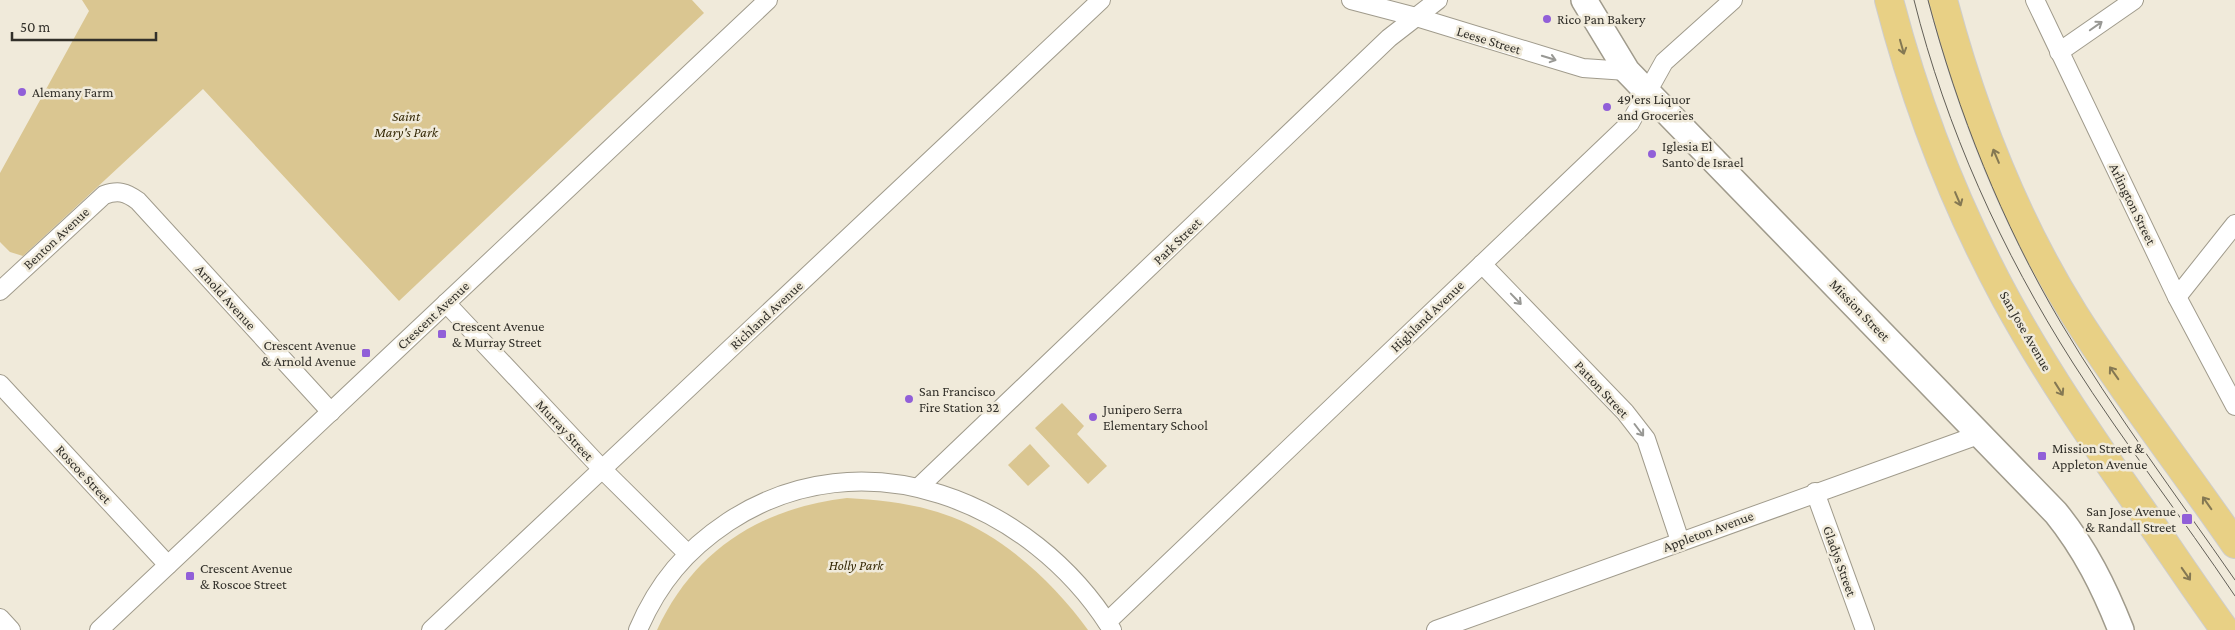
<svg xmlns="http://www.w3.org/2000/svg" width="2235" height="630" viewBox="0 0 2235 630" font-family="'Crimson Pro',serif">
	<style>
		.green { fill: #dac691 }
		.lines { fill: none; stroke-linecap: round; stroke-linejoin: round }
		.minor-casing { stroke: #a09b8c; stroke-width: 20 }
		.secondary-casing { stroke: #a09b8c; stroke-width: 28 }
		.primary-casing { stroke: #cecdcc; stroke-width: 30 }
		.minor { stroke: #fff; stroke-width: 18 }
		.secondary { stroke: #fff; stroke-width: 25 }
		.primary { stroke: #e8d085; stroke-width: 28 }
		.tram { stroke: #625f57; stroke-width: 1 }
		.oneway { stroke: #989894 }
		.oneway2 { stroke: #847853 }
		.poi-dot { fill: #915fd8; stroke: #f0eada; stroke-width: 2 }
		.labels { text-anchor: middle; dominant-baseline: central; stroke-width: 5; stroke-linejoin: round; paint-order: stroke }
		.poi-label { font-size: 14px; fill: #32302a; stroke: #f0eada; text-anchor: start }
		.street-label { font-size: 14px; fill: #32302a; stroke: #f0eada }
		.park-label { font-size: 14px; font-style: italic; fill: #352906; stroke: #f0eada }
	</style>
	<rect width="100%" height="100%" fill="#f0eada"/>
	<!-- green -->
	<g class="green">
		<polygon points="82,0 692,0 704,13 399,301 203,89 23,256 10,252 0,242 0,173 89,11"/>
		<polygon points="1062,403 1084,426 1077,434 1107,466 1088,484 1035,428"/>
		<polygon points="1030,444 1050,466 1028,486 1008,465"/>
		<path d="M847,498C883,500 918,504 952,517C1006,538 1055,584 1088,630H657C694,550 761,508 847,498Z"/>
	</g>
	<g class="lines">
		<defs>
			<g id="minor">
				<polyline points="1351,0 1416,17 1583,68 1627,71"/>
				<polyline points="2035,0 2177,297 2235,406"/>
				<polyline points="2059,52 2134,0"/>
				<polyline points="1482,264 1625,412 1646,439 1680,541"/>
				<path d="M0,291L104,195C118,190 126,192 138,201L331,412"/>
				<polyline points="2177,297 2235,224"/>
				<polyline points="446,303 602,469 687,553"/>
				<polyline points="0,384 168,565"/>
				<polyline points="919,487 1389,38 1438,0"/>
				<polyline points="1815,492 1865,630"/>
				<polyline points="0,618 11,630"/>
				<polyline points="1107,622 1630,123 1664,62 1733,0"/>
				<polyline points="99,630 768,0"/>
				<polyline points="431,630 1101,0"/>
				<path d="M638,630C658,583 686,550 728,522C863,433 1032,501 1112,630"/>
				<polyline points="1436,630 1981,434"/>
			</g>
			<path id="secondary" d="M1584,0L1627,71L2056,513C2085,549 2104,587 2121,630"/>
			<g id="primary">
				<path d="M1889,0C1916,104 1955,205 2006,299C2046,372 2093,441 2141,509C2169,549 2196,590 2225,630"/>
				<path d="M1943,0C1972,109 2014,218 2074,314C2124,393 2182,467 2235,544"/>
			</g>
		</defs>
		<!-- minor casing -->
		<use href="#minor" class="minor-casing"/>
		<!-- secondary casing -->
		<use href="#secondary" class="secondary-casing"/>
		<!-- primary casing -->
		<use href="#primary" class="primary-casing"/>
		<!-- minor -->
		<use href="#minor" class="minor"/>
		<!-- secondary -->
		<use href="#secondary" class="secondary"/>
		<!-- primary -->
		<use href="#primary" class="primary"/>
		<!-- tram -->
		<g class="tram">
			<path d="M1914,0C1946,128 2002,252 2073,363C2124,443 2182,517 2235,596"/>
			<path d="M1928,0C1958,113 2002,223 2061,323C2114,412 2176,495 2235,580"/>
		</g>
	</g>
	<!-- one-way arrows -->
	<defs><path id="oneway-shaft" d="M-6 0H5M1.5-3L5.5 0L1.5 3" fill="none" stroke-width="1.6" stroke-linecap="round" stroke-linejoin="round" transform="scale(1.25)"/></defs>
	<g class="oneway">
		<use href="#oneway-shaft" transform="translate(2096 26) rotate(-35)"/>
		<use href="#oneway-shaft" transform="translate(1549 58) rotate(17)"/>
		<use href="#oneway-shaft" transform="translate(1516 299) rotate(46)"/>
		<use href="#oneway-shaft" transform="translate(1639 430) rotate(53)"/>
	</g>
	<g class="oneway2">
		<use href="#oneway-shaft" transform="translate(1902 47) rotate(74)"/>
		<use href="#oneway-shaft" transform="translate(1996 156) rotate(-113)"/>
		<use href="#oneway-shaft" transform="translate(1958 199) rotate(67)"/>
		<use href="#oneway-shaft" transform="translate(2114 373) rotate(-125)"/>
		<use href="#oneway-shaft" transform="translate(2059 389) rotate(58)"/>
		<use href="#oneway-shaft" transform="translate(2207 503) rotate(-125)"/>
		<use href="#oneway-shaft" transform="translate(2186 574) rotate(55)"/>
	</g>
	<!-- markers -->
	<g class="poi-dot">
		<circle cx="1547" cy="19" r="5"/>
		<circle cx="22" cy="92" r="5"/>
		<circle cx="1607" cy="107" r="5"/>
		<circle cx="1652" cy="154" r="5"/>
		<rect x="437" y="329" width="10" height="10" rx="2.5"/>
		<rect x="361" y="348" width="10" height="10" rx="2.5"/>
		<circle cx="909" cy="399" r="5"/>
		<circle cx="1093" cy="417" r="5"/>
		<rect x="2037" y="451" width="10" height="10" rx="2.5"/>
		<rect x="2181" y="513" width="12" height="12" rx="2.5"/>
		<rect x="185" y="571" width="10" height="10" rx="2.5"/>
	</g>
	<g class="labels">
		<!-- poi labels -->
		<g class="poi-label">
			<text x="1557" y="19">Rico Pan Bakery</text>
			<text x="32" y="92">Alemany Farm</text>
			<text x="1617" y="99">49'ers Liquor<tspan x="1617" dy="16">and Groceries</tspan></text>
			<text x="1662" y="146">Iglesia El<tspan x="1662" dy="16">Santo de Israel</tspan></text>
			<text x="452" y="326">Crescent Avenue<tspan x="452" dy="16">&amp; Murray Street</tspan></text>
			<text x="356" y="345" text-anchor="end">Crescent Avenue<tspan x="356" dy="16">&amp; Arnold Avenue</tspan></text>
			<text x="919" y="391">San Francisco<tspan x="919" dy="16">Fire Station 32</tspan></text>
			<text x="1103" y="409">Junipero Serra<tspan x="1103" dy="16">Elementary School</tspan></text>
			<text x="2052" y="448">Mission Street &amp;<tspan x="2052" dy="16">Appleton Avenue</tspan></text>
			<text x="2176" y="511" text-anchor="end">San Jose Avenue<tspan x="2176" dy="16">&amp; Randall Street</tspan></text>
			<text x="200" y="568">Crescent Avenue<tspan x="200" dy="16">&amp; Roscoe Street</tspan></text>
		</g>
		<!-- street labels -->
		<g class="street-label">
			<text transform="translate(1489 40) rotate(17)">Leese Street</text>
			<text transform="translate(2133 204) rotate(64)">Arlington Street</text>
			<text transform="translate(56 238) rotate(-43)">Benton Avenue</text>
			<text transform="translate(1177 241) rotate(-44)">Park Street</text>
			<text transform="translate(226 297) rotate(48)">Arnold Avenue</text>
			<text transform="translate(1860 310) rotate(46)">Mission Street</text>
			<text transform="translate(433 315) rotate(-43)">Crescent Avenue</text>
			<text transform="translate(766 315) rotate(-43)">Richland Avenue</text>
			<text transform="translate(1427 316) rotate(-44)">Highland Avenue</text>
			<text transform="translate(2026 331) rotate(60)">San Jose Avenue</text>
			<text transform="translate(1602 389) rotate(47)">Patton Street</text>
			<text transform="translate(565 430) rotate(47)">Murray Street</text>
			<text transform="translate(84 474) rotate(47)">Roscoe Street</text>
			<text transform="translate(1708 531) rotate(-20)">Appleton Avenue</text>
			<text transform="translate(1840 561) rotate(70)">Gladys Street</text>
		</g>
		<!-- park labels -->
		<g class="park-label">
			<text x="406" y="116">Saint<tspan x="406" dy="16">Mary's Park</tspan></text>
			<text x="856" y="565">Holly Park</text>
		</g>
	</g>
	<!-- scale -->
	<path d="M12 32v8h144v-8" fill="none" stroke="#32302a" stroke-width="2.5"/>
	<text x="20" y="32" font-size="15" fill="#32302a" stroke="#f0eada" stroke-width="4" paint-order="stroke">50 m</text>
</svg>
